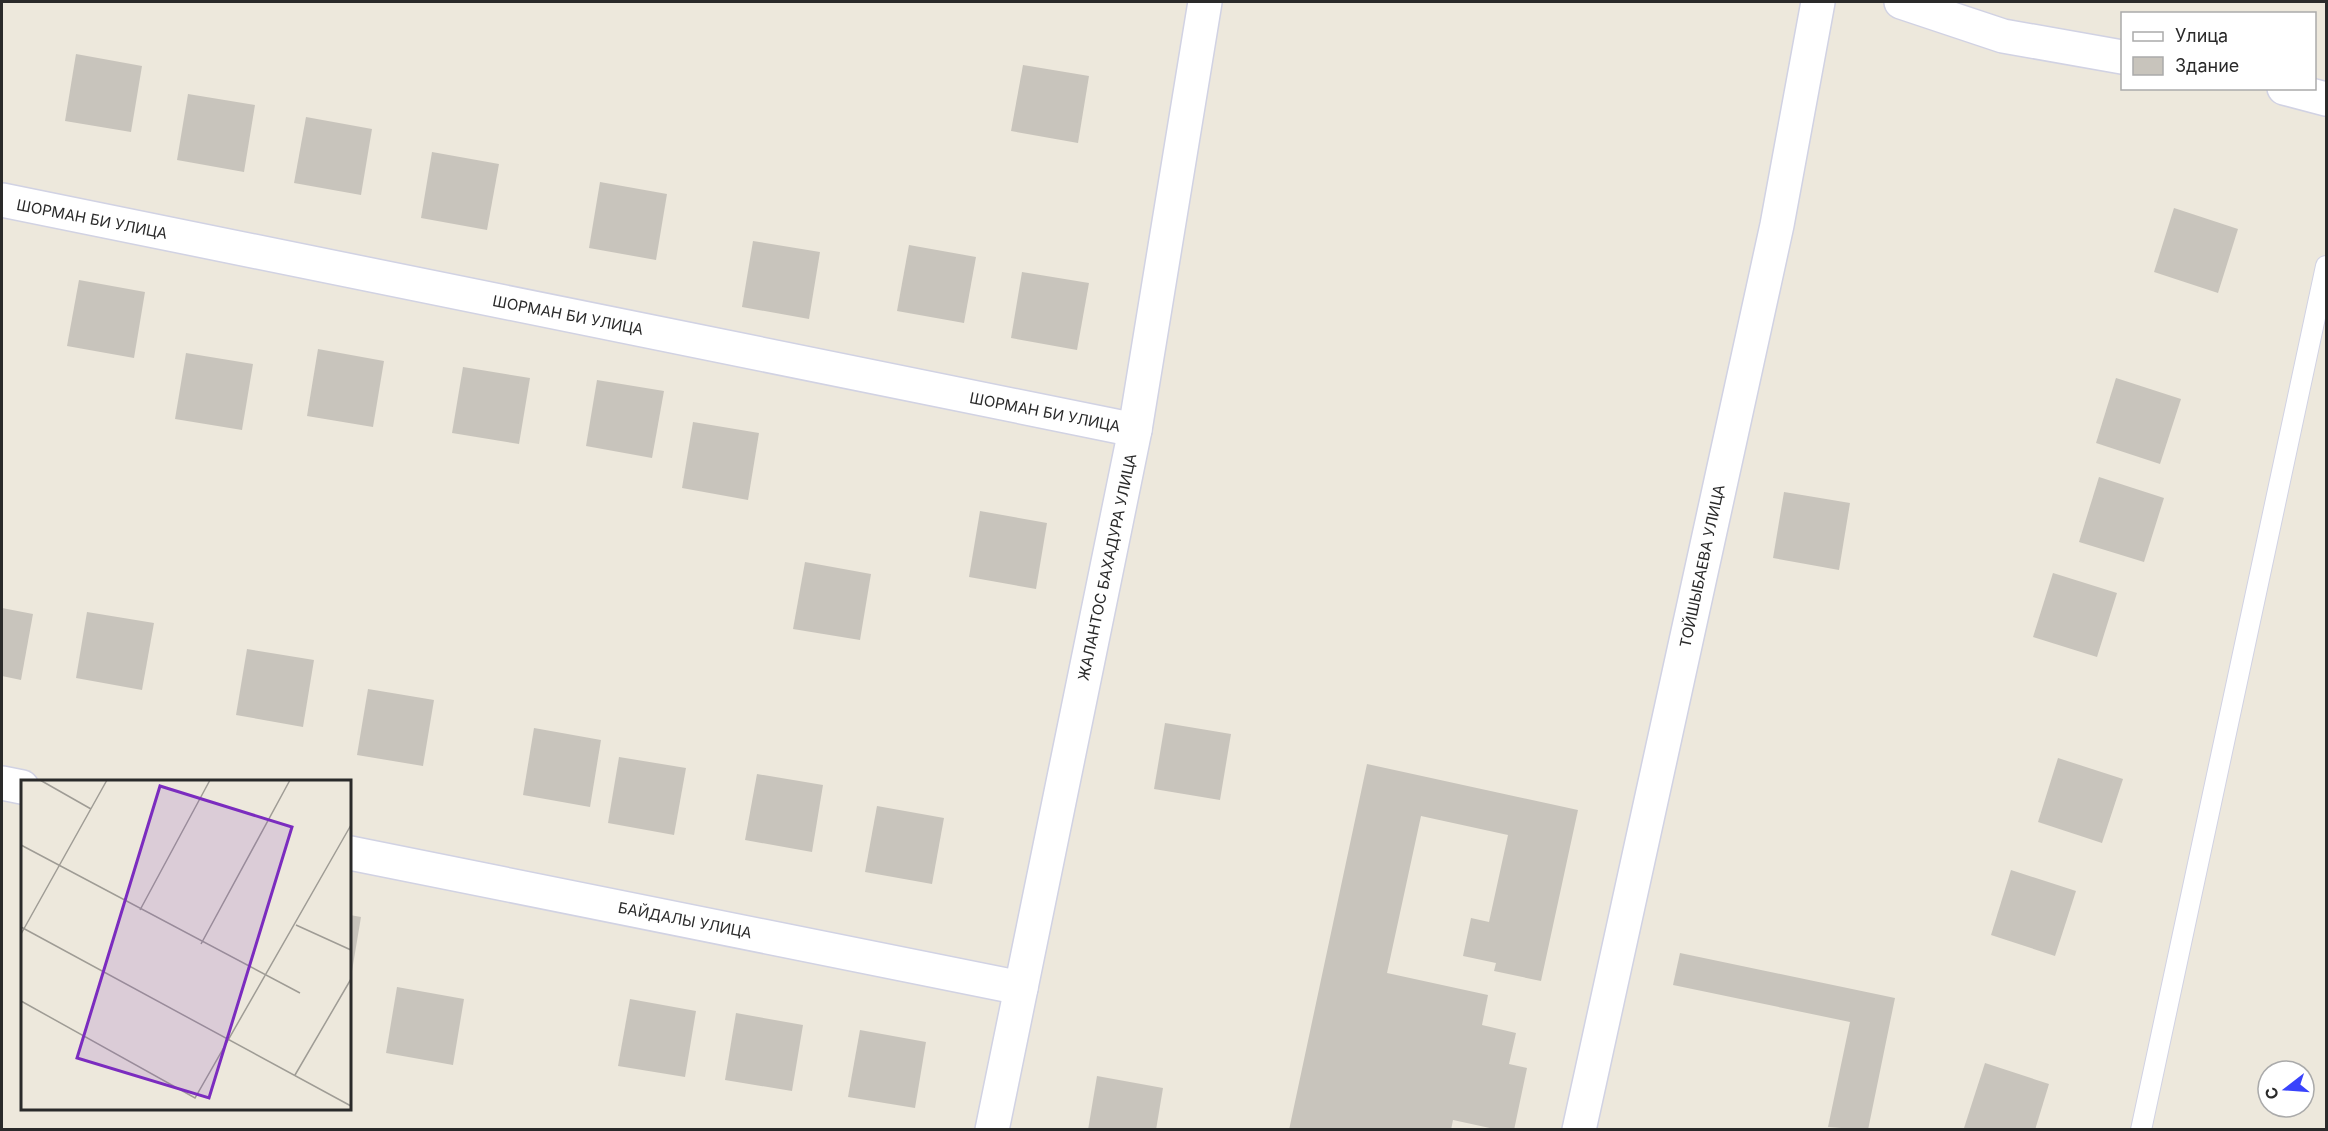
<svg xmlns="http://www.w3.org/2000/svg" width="2328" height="1131" viewBox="0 0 2328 1131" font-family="Inter,sans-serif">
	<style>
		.building { fill: #c8c4bc }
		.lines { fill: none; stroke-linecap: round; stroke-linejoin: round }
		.lane-casing { stroke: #d1d2e3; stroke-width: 22 }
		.street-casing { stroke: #d1d2e3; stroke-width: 36 }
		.lane { stroke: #fff; stroke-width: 20 }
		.street { stroke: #fff; stroke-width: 33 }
		.labels { text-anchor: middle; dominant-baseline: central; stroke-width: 4.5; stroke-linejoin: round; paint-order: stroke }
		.street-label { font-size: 15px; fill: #2a2a2a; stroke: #fff }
		.inset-road { fill: none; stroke: #9f9c95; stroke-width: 1.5 }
		.view { fill: #7b2cbf; fill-opacity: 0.15; stroke: #7b2cbf; stroke-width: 3 }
		.inset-edge { fill: none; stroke: #2a2a2a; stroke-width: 3 }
	</style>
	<rect width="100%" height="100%" fill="#ede8dc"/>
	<!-- building -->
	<g class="building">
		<polygon points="76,54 142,66 131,132 65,121"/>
		<polygon points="1023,65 1089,76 1078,143 1011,131"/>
		<polygon points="188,94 255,105 244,172 177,160"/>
		<polygon points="306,117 372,129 361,195 294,183"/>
		<polygon points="432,152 499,164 487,230 421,218"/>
		<polygon points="600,182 667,194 656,260 589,248"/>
		<polygon points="2174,208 2238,229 2218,293 2154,272"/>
		<polygon points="753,241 820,252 809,319 742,307"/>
		<polygon points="909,245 976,257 964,323 897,311"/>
		<polygon points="1022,272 1089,283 1077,350 1011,338"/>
		<polygon points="79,280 145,292 134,358 67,346"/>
		<polygon points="318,349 384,361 373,427 307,416"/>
		<polygon points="186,353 253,364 242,430 175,419"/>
		<polygon points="463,367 530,378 519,444 452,433"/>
		<polygon points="2116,378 2181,399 2160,464 2096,443"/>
		<polygon points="597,380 664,391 652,458 586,446"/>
		<polygon points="693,422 759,433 748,500 682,488"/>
		<polygon points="2099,477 2164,498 2144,562 2079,542"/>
		<polygon points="1784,492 1850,503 1839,570 1773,558"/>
		<polygon points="980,511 1047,523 1036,589 969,577"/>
		<polygon points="805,562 871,574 860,640 793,629"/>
		<polygon points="2053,573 2117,593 2097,657 2033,637"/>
		<polygon points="2,608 33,614 21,680 2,676"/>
		<polygon points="87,612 154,623 142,690 76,678"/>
		<polygon points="247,649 314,660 303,727 236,715"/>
		<polygon points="368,689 434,700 423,766 357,755"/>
		<polygon points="1165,723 1231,734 1220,800 1154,789"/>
		<polygon points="534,728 601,740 590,807 523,795"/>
		<polygon points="619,757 686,768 674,835 608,823"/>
		<polygon points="2058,758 2123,779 2102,843 2038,822"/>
		<polygon points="1367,764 1578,810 1541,981 1494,971 1496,963 1463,956 1471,918 1489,922 1508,835 1421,816 1387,973 1488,995 1482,1025 1516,1033 1509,1064 1527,1068 1514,1130 1499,1130 1453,1120 1451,1130 1289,1130"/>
		<polygon points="757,774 823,785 812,852 745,840"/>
		<polygon points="877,806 944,818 932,884 865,872"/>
		<polygon points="2011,870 2076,891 2055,956 1991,935"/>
		<polygon points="350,915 361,917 351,977 350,977"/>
		<polygon points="1680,953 1895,998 1868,1130 1828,1127 1850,1022 1673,985"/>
		<polygon points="397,987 464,999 453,1065 386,1053"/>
		<polygon points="630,999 696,1011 685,1077 618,1066"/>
		<polygon points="736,1013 803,1025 792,1091 725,1080"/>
		<polygon points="860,1030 926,1042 915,1108 848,1097"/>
		<polygon points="1985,1063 2049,1084 2035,1130 1970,1130 1964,1128"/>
		<polygon points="1097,1076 1163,1088 1156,1130 1088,1130"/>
	</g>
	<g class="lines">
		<defs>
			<polyline id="lane" points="2141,1130 2326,266"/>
			<g id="street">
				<polyline points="1901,2 2003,36 2122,57"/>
				<polyline points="2284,88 2326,99"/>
				<polyline points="2,200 1135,430"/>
				<polyline points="2,783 22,787"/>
				<polyline points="350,853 1021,988"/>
				<polyline points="992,1130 1135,430 1205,2"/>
				<polyline points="1579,1130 1777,225 1818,2"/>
			</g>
		</defs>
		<!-- lane casing -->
		<use href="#lane" class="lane-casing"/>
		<!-- street casing -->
		<use href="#street" class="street-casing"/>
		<!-- lane -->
		<use href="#lane" class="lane"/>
		<!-- street -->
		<use href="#street" class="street"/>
	</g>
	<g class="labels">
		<!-- street labels -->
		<g class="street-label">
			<text transform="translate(92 219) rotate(11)">ШОРМАН БИ УЛИЦА</text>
			<text transform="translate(568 315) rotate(11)">ШОРМАН БИ УЛИЦА</text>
			<text transform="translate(1045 412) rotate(11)">ШОРМАН БИ УЛИЦА</text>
			<text transform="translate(1702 566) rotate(-78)">ТОЙШЫБАЕВА УЛИЦА</text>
			<text transform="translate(1107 567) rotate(-78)">ЖАЛАНТОС БАХАДУРА УЛИЦА</text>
			<text transform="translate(685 920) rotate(11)">БАЙДАЛЫ УЛИЦА</text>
		</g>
	</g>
	<!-- overview -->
	<g transform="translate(21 780)">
		<rect width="330" height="330" fill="#ede8dc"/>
		<path class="inset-road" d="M19,0L70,29M0,65L279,213M119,130L189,0M275,145L330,170M0,147L330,326M0,154L86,0M180,164L269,0M0,221L174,318L330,45M274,295L330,199"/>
		<path class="view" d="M139,6L271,47L188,318L56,278Z"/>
		<rect width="330" height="330" class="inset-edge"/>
	</g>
	<!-- border -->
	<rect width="2328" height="1131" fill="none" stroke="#2a2a2a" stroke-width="6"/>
	<!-- legend -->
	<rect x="2121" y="12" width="195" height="78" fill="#ffffff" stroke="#aaaaaa" stroke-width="1.5"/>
	<rect x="2133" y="32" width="30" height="9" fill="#ffffff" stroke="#aaaaaa" stroke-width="1.5"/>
	<text x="2175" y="42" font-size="18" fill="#2a2a2a">Улица</text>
	<rect x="2133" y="57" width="30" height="18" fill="#c8c4bc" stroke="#aaaaaa" stroke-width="1.5"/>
	<text x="2175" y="72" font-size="18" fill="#2a2a2a">Здание</text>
	<!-- north arrow -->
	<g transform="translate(2286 1089) rotate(253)"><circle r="28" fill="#ffffff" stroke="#aaaaaa" stroke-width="1.5"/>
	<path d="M0-4.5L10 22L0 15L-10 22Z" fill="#3943fc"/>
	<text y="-9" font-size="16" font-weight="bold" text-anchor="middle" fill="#2a2a2a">С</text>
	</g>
</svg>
